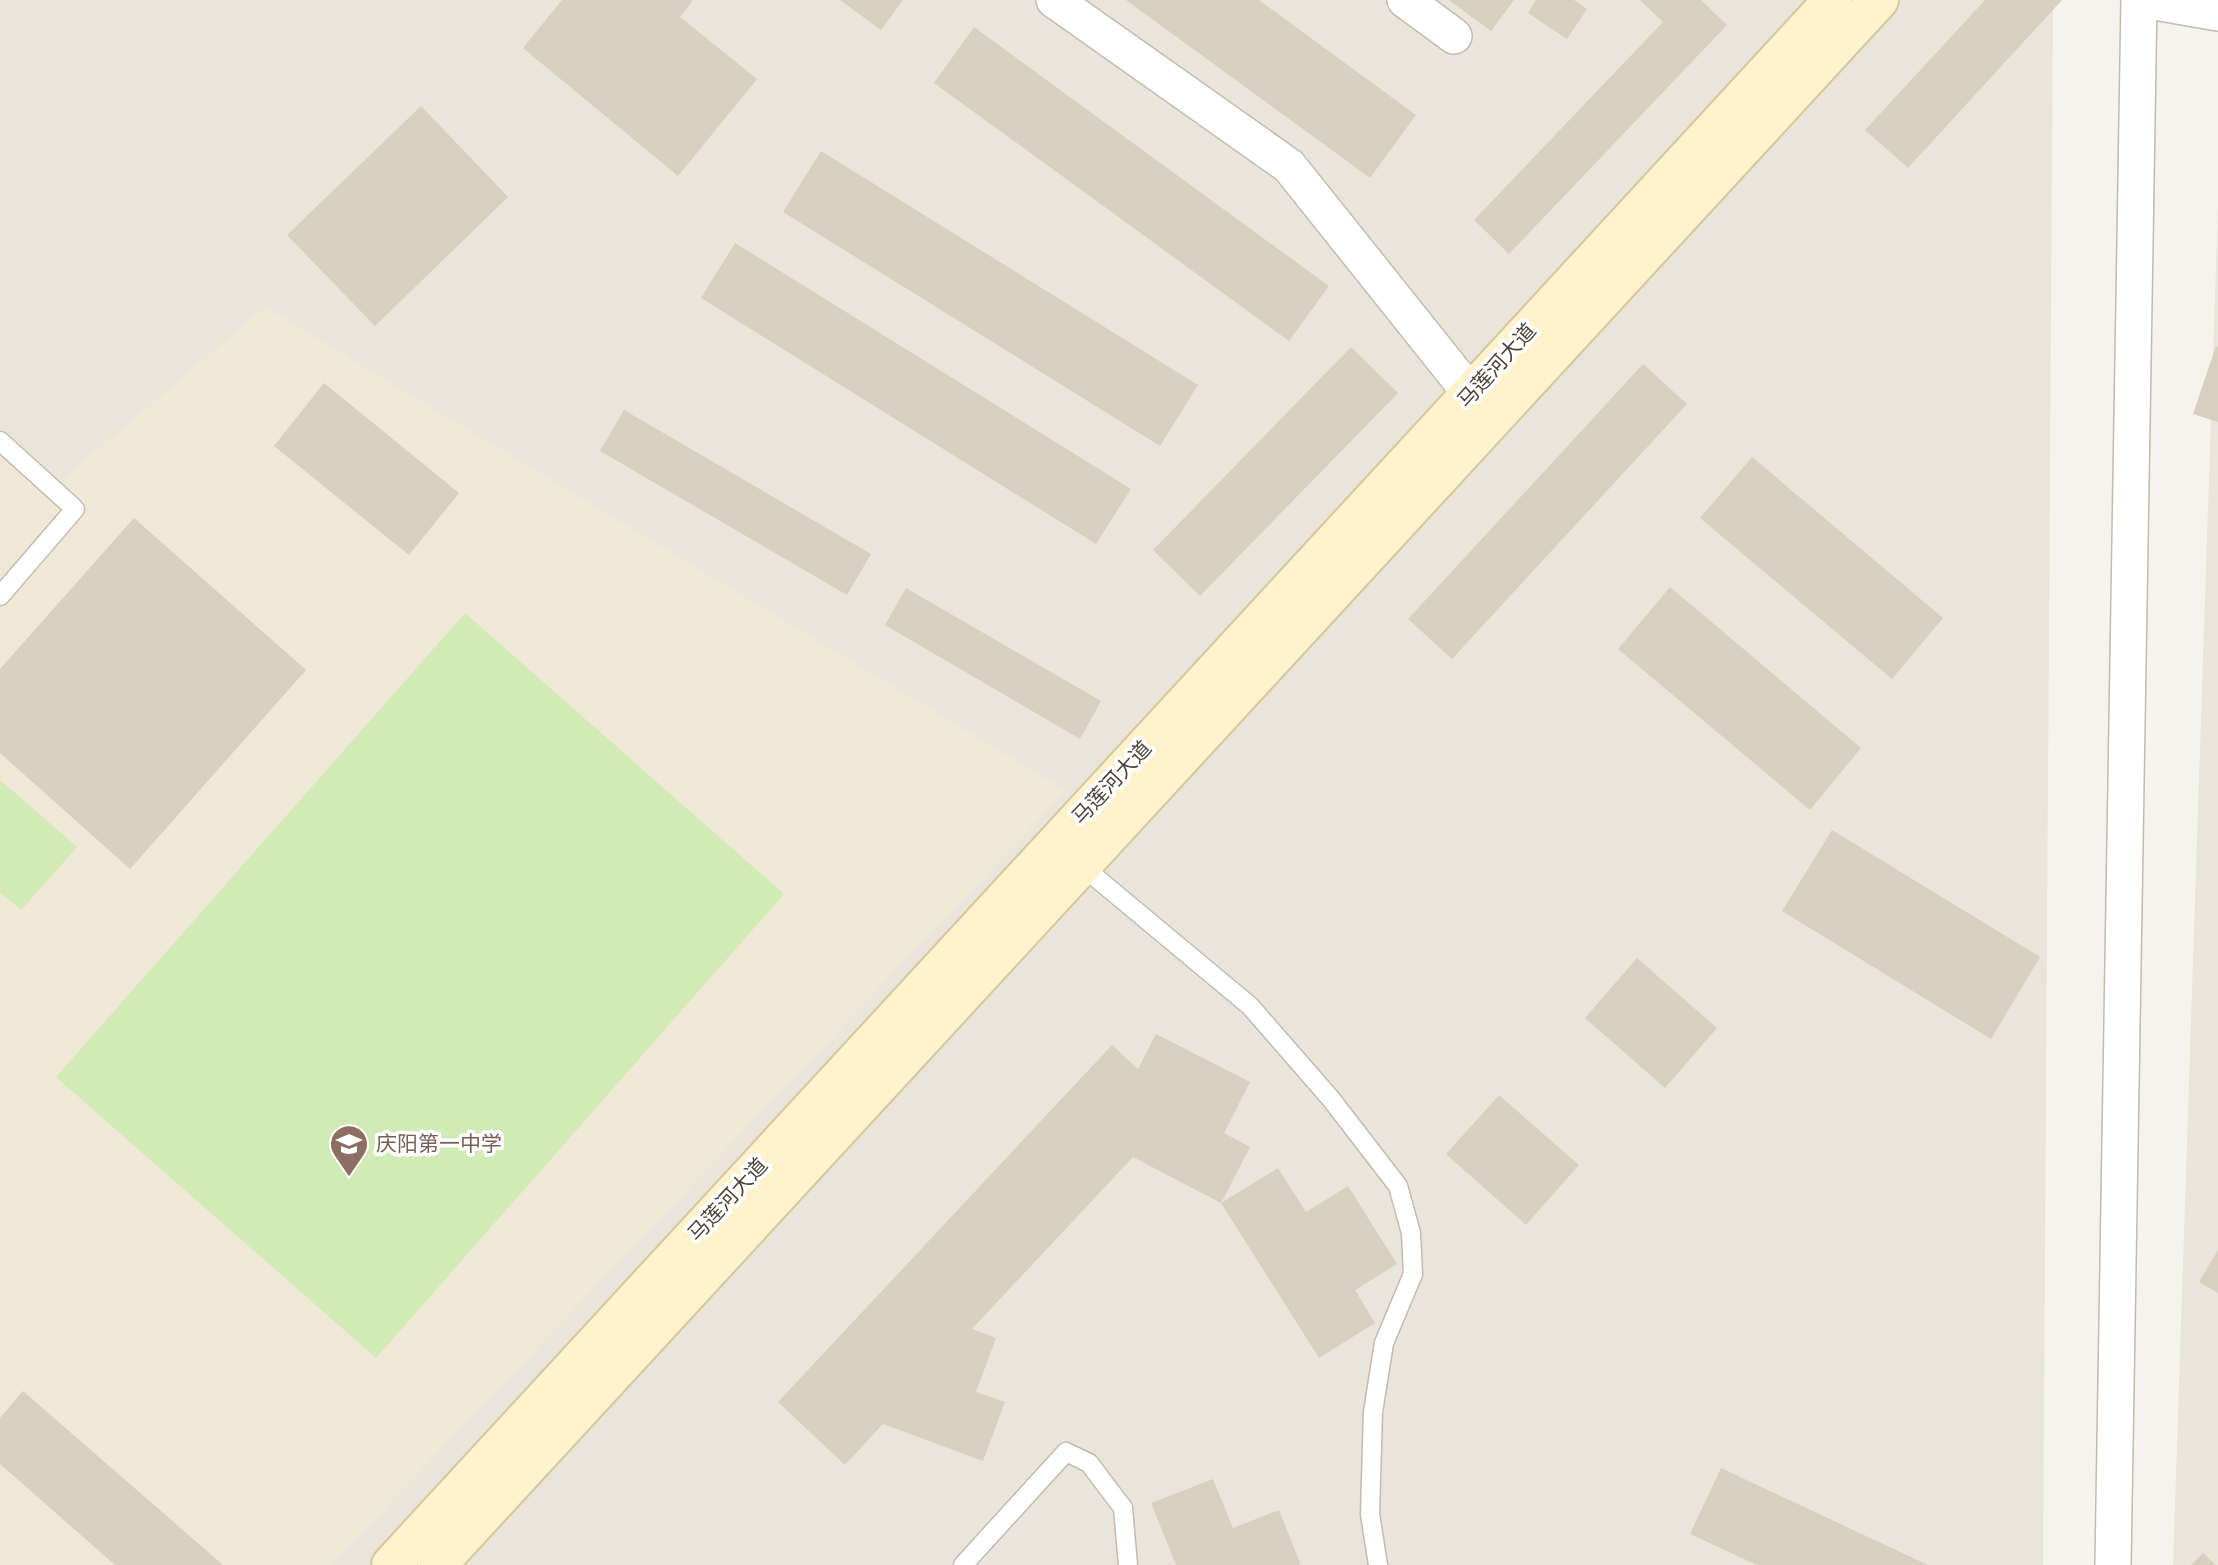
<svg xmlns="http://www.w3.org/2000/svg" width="2218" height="1565" viewBox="0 0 2218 1565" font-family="'Sofia Sans Condensed','Noto Sans SC',sans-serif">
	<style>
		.residential { fill: #eae5da }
		.education { fill: #efe8d6 }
		.green { fill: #d2eab5 }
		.building { fill: #d8cfc1 }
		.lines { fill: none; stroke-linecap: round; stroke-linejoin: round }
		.lane-casing { stroke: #c2bbae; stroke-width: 21 }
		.street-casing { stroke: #c2bbae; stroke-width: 38 }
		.secondary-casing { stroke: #d6c79b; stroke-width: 42 }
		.lane { stroke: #fff; stroke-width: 18 }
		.street { stroke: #fff; stroke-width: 35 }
		.secondary { stroke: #fff3cd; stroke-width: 38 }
		.labels { text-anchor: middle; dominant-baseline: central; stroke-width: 7; stroke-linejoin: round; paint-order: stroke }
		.street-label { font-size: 21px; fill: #4b4439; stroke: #fff }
		.education-label { font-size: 21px; fill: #785e54; stroke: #fff; text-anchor: start }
	</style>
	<rect width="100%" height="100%" fill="#f6f3ec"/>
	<!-- residential -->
	<g class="residential">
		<polygon points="0,0 2053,0 2043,1565 0,1565"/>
		<polygon points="2218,206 2218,1565 2173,1565"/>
	</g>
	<!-- education -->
	<polygon class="education" points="265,307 1066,791 331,1565 0,1565 0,443 60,482"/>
	<!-- green -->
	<g class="green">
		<polygon points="465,613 784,894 376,1358 56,1077"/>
		<polygon points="0,780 77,847 21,910 0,892"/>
	</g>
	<!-- building -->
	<g class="building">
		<polygon points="562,0 693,0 680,17 757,79 678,176 523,48"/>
		<polygon points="840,0 903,0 881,30"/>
		<polygon points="1126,0 1259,0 1416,115 1370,178"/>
		<polygon points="1449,0 1514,0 1491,31"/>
		<polygon points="1536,0 1574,0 1587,9 1567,39 1528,13"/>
		<polygon points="1640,0 1701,0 1727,25 1509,254 1474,220 1663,22"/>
		<polygon points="1985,0 2062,0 1908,168 1865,130"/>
		<polygon points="974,27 1329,286 1289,341 934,83"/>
		<polygon points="421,106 508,197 375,326 287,235"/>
		<polygon points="821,151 1198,385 1160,446 783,212"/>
		<polygon points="735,243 1131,489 1096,544 701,298"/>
		<polygon points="2216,346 2218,347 2218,422 2193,414"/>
		<polygon points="1351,347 1398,393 1200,596 1153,550"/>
		<polygon points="1643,364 1687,404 1452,659 1408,619"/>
		<polygon points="324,383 459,493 409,555 274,446"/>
		<polygon points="624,410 871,554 847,595 600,451"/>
		<polygon points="1752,457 1943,618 1892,679 1700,518"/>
		<polygon points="134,518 306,670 130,869 0,753 0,669"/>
		<polygon points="1670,587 1861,748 1810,810 1618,649"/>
		<polygon points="906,588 1101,701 1080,739 885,625"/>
		<polygon points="1832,830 2040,957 1991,1039 1782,911"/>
		<polygon points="1637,958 1717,1028 1665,1088 1585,1018"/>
		<polygon points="1156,1034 1250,1082 1224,1133 1250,1147 1221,1203 1278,1168 1306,1212 1348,1186 1397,1264 1355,1290 1375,1323 1319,1358 1221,1203 1133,1157 972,1329 996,1338 976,1392 1005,1402 983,1461 883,1424 845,1465 778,1402 1112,1045 1138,1069"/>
		<polygon points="1499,1095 1579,1165 1526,1225 1446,1154"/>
		<polygon points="2218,1250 2218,1293 2199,1282"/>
		<polygon points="23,1391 223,1565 115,1565 0,1464 0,1418"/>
		<polygon points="1721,1468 1928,1565 1757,1565 1690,1534"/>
		<polygon points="1213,1479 1233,1528 1279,1510 1301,1565 1176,1565 1151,1503"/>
		<polygon points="2203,1553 2216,1565 2191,1565"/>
	</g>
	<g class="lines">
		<defs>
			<g id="lane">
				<polyline points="0,441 75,509 0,596"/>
				<polyline points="1082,866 1250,1006 1331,1099 1398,1186 1411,1233 1413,1274 1384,1343 1373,1412 1370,1514 1378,1565"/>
				<polyline points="963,1565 1066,1452 1089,1463 1123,1508 1128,1565"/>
			</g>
			<g id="street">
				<polyline points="1054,0 1289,166 1471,394"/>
				<polyline points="1405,0 1454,36"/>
				<polyline points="2143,0 2218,13"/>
				<polyline points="2113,1565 2139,0"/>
			</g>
			<g id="secondary">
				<polyline points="391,1565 1833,0"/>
				<polyline points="437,1565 1879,0"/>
			</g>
		</defs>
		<!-- lane casing -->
		<use href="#lane" class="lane-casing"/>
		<!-- street casing -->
		<use href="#street" class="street-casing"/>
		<!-- secondary casing -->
		<use href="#secondary" class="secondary-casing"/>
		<!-- lane -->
		<use href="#lane" class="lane"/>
		<!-- street -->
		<use href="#street" class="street"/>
		<!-- secondary -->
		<use href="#secondary" class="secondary"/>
	</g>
	<!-- icons -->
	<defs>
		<symbol id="school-pin" viewBox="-11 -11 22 30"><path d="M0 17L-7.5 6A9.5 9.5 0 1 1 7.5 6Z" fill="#8d6e63" stroke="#fff"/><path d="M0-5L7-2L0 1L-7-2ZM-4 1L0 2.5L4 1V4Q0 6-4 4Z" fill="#fff"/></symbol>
	</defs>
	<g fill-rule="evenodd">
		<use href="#school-pin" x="327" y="1122" width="44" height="60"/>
	</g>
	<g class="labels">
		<!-- street labels -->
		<g class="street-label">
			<text transform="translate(1497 366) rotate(-48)">马莲河大道</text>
			<text transform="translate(1112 783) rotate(-47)">马莲河大道</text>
			<text transform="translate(728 1200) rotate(-47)">马莲河大道</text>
		</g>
		<!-- education labels -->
		<g class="education-label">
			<text x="376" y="1144">庆阳第一中学</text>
		</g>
	</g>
</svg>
